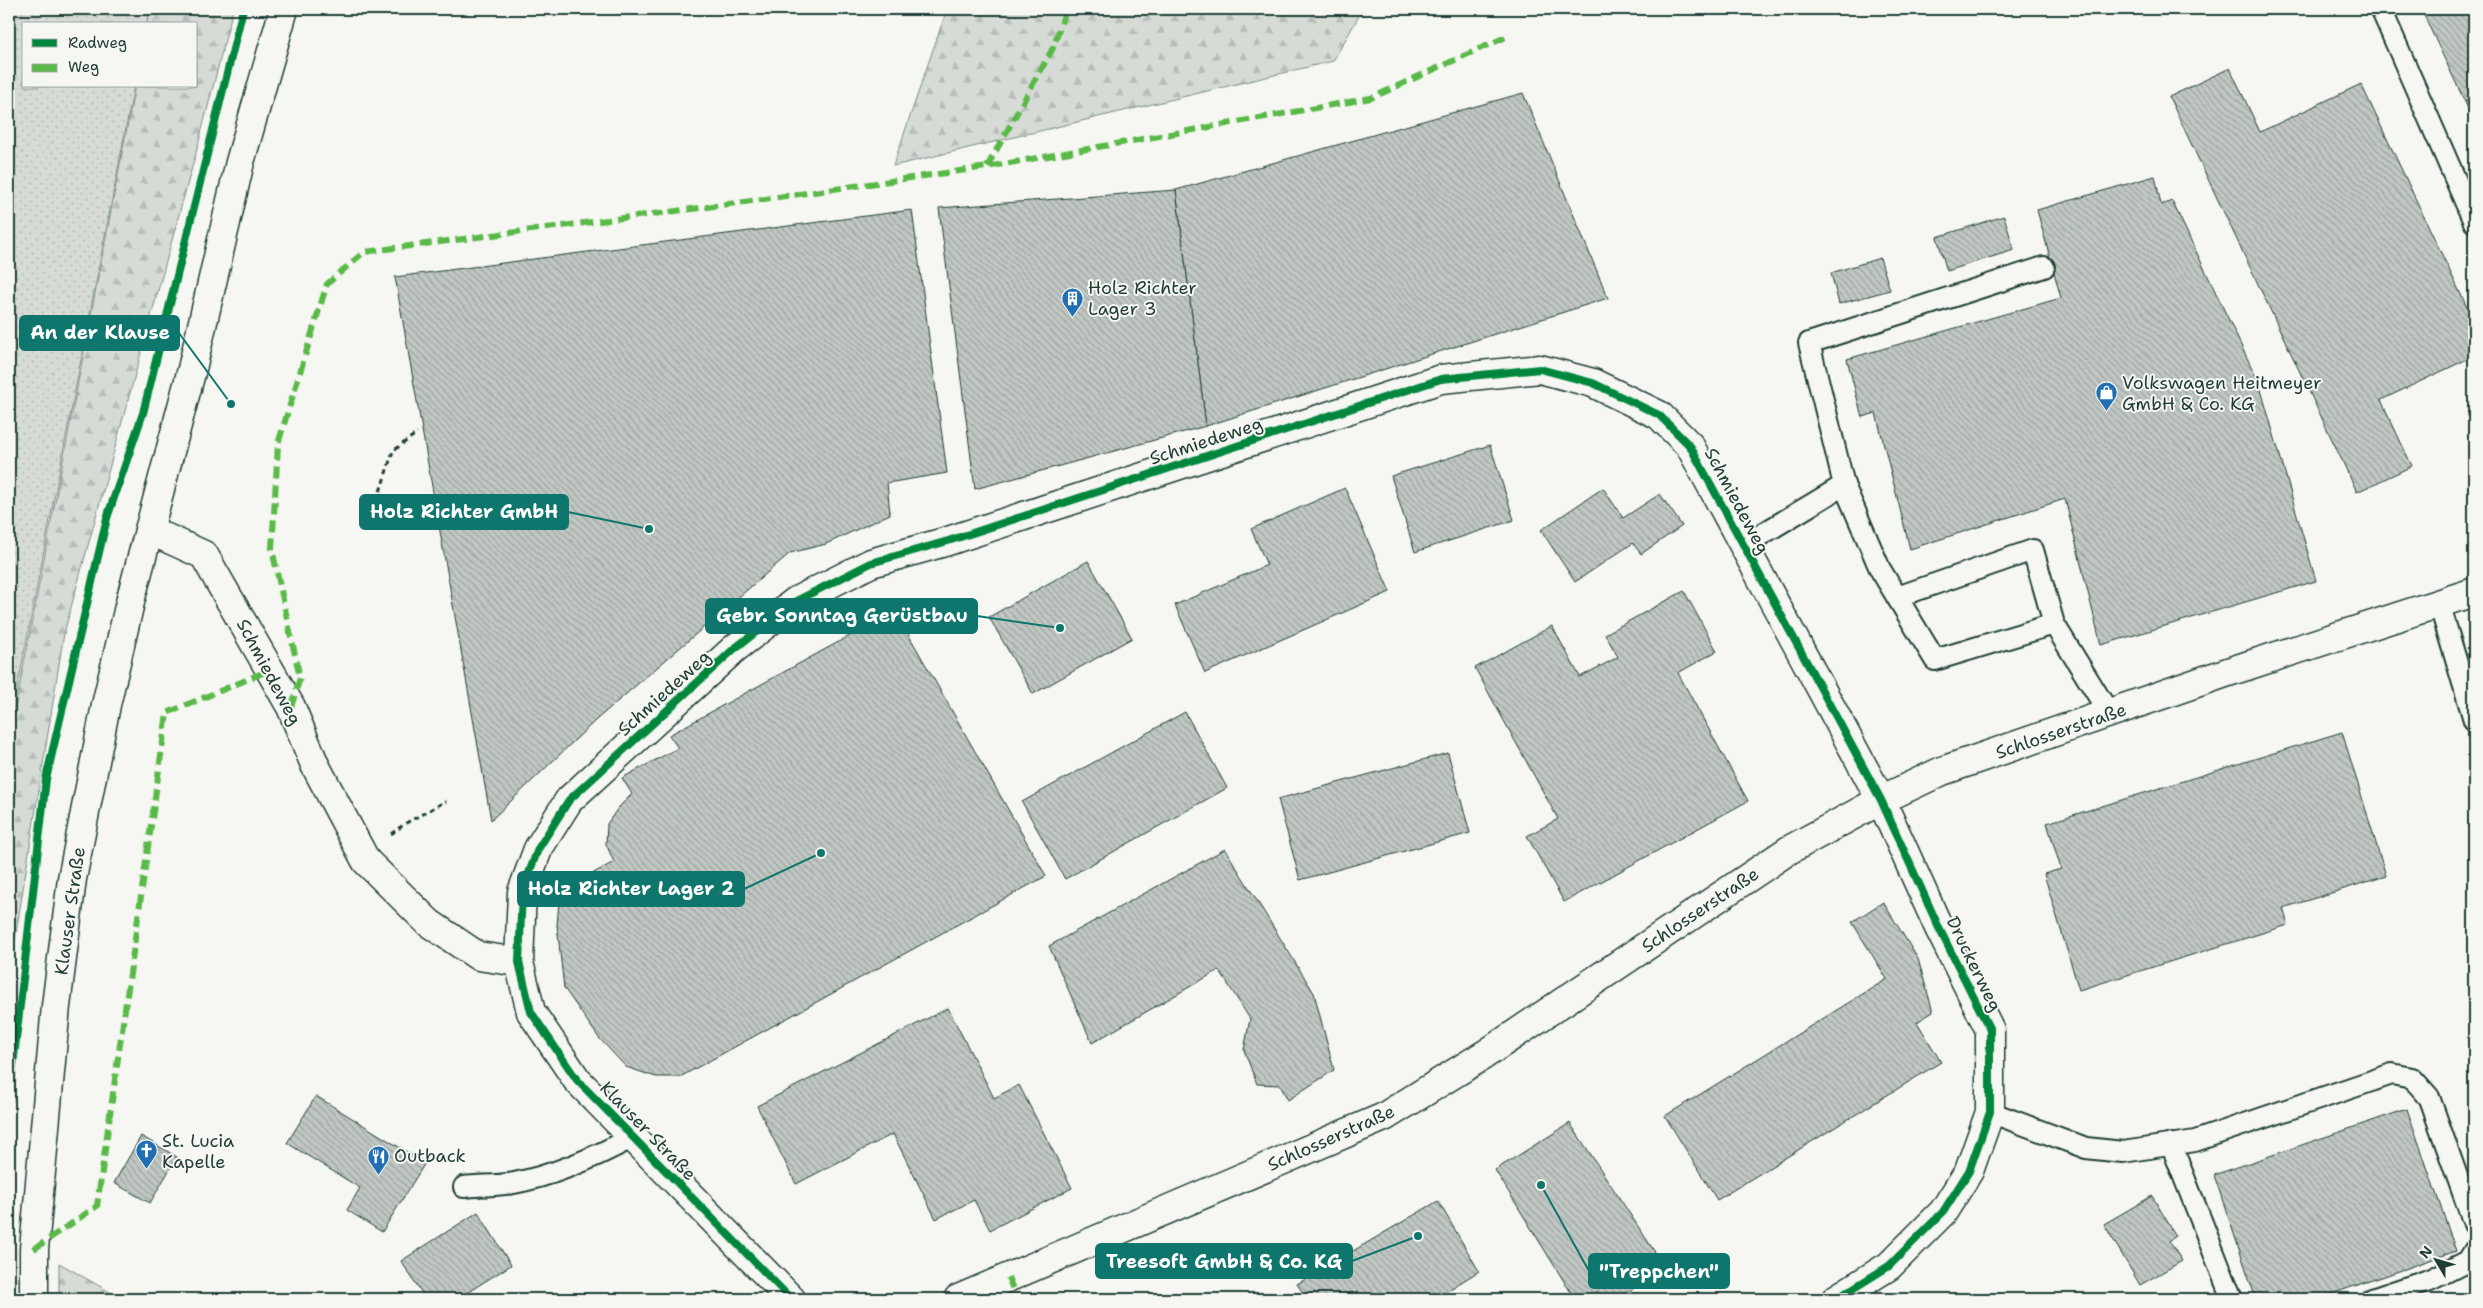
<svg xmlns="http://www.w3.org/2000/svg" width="2483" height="1308" viewBox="0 0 2483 1308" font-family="'Shantell Sans',sans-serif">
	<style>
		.green { fill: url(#green-dots); stroke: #7a8c85 }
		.forest { fill: url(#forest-firs); stroke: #7a8c85 }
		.building { fill: url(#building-back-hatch); stroke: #1f3d34 }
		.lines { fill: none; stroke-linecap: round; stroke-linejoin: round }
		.lane-casing { stroke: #1f3d34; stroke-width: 24 }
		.street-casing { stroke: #1f3d34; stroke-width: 31 }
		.secondary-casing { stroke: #1f3d34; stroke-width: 31 }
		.path { stroke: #1f3d34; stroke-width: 3; stroke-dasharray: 5 4; stroke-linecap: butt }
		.lane { stroke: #f6f6f2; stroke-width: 20 }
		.street { stroke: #f6f6f2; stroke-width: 28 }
		.secondary { stroke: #f6f6f2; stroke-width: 28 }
		.quiet { stroke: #58b947; stroke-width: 6; stroke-dasharray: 12 6; stroke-linecap: butt }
		.cycleway-casing { stroke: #f6f6f2; stroke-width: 11 }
		.cycleway { stroke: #00873e; stroke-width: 8 }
		.labels { text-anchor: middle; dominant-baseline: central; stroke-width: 4; stroke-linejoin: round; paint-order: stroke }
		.poi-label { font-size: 18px; fill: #1f3d34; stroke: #f6f6f2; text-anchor: start }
		.street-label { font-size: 18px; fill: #1f3d34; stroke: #f6f6f2 }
		.leader { fill: none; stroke: #0f766e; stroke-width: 2 }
		.callout-dot { fill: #0f766e; stroke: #f6f6f2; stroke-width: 2 }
		.callout { fill: #0f766e; stroke: #0f766e; stroke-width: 2 }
		.callout-label { font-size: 19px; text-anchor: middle; font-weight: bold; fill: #fff }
	</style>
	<defs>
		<pattern id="green-dots" width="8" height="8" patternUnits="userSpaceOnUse" patternTransform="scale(1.25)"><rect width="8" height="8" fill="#d6dbd6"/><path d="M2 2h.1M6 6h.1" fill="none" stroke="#b7bdb8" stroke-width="1.8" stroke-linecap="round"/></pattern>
		<pattern id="forest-firs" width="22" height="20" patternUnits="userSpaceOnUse" patternTransform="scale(1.25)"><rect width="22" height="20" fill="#d6dbd6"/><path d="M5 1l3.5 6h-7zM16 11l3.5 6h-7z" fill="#b7bdb8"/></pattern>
		<pattern id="building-back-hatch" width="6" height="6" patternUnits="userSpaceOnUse" patternTransform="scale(1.25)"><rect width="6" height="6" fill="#c1c8c3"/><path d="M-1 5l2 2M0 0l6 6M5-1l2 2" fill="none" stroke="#9ca49f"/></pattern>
	</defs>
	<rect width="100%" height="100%" fill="#f6f6f2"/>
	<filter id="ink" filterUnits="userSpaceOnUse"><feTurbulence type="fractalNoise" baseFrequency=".02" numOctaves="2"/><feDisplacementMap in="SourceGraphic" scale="10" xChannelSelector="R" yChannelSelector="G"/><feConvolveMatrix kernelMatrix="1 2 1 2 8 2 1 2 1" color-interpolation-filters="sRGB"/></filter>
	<g filter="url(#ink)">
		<!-- green -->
		<polygon class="green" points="9,9 150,9 147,24 24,24 24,86 134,86 9,731"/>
		<!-- forest -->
		<g class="forest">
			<polygon points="150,9 233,9 197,149 64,633 9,977 9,741 135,86 196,86 196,24 147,24"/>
			<polygon points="947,9 1363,9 1333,61 893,166"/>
			<polygon points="59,1263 122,1299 59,1299"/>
		</g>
		<!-- building -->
		<g class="building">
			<polygon points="2421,9 2474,9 2474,97 2465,102"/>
			<polygon points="2230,68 2260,132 2361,84 2474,322 2474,356 2381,400 2412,466 2357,492 2169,97"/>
			<polygon points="1523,93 1608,298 1206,426 1176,190"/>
			<polygon points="2474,97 2474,121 2465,102"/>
			<polygon points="2155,176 2161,205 2172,201 2259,383 2316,581 2101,645 2065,499 1910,549 1876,413 1862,417 1847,359 2061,298 2037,210"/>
			<polygon points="1176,190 1206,426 975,489 939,208"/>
			<polygon points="912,210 947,473 887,483 890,514 826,544 790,553 597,719 491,820 395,277"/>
			<polygon points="2004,216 2014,250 1947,271 1937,237"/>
			<polygon points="1880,258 1890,290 1839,304 1831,273"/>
			<polygon points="1490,445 1514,520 1415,552 1391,476"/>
			<polygon points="1345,488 1390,592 1205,673 1175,605 1267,565 1251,529"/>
			<polygon points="1603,488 1623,518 1660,494 1682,526 1641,554 1633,543 1575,582 1541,530"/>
			<polygon points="1088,561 1132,638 1033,694 989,617"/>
			<polygon points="1684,591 1717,651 1678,673 1748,801 1564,902 1527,836 1558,819 1475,668 1552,626 1580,677 1618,657 1605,634"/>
			<polygon points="895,611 1046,876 680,1077 656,1077 626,1067 599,1038 564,988 557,925 560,891 614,862 606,844 607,824 618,808 632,794 622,778 678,748 669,735"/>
			<polygon points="1185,712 1227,788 1065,879 1022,802"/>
			<polygon points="2342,732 2386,876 2283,908 2288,925 2079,990 2044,874 2061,869 2047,823"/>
			<polygon points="1448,753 1470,833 1300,880 1278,799"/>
			<polygon points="1225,849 1314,993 1334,1070 1288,1100 1280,1085 1257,1084 1244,1050 1250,1019 1219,970 1092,1043 1049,946"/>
			<polygon points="1883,902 1918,959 1933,1012 1917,1022 1941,1062 1717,1200 1665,1116 1887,979 1852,922"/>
			<polygon points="948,1008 994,1098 1019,1085 1072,1188 990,1230 974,1200 936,1219 893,1134 796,1184 757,1106"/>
			<polygon points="316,1096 425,1163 382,1232 347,1210 360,1188 287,1143"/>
			<polygon points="2407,1109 2456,1251 2317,1299 2256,1299 2214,1175"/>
			<polygon points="1570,1123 1666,1269 1616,1299 1575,1299 1495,1170"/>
			<polygon points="141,1136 177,1157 150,1203 114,1183"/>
			<polygon points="2152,1196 2176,1236 2169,1241 2182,1261 2140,1285 2104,1224"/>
			<polygon points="1438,1201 1479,1271 1434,1299 1307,1299 1297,1284"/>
			<polygon points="478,1212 511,1265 457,1299 426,1299 401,1261"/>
		</g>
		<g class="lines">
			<defs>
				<g id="lane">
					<polyline points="2381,9 2474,222"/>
					<polyline points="1844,485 1880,569 1935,660 2054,624 2110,715"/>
					<polyline points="1744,545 1844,485 1809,343 2044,267"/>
					<polyline points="1897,597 2033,550 2054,624"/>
					<polyline points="2439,603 2474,720"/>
					<polyline points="1990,1112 2086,1148 2123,1152 2195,1141 2392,1074 2412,1078 2429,1097 2474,1224"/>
					<polyline points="2171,1144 2232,1299"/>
					<path d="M464,1187C480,1185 498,1186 514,1183C556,1175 596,1157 633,1137"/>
					<polyline points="2372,1299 2432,1279 2468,1261 2474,1251"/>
				</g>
				<g id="street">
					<polyline points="149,530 204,555 291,707 315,765 366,861 429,923 478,956 519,962"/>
					<polyline points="791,1299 577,1080 531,1012 519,962 522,892 538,849 569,800 734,649 796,601 871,563 948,541 1441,379 1540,369 1593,383 1659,415 1690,446 1881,800 1939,928 1990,1030 1990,1112 1969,1171 1943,1212 1889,1266 1836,1299"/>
					<polyline points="958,1299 1384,1117 1484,1055 1789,850 1881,800 1942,771 2231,671 2474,592"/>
				</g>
				<polyline id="secondary" points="34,1299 34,1249 56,1006 72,879 106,705 131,598 192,369 240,162 284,9"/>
			</defs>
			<!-- lane casing -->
			<use href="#lane" class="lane-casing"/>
			<!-- street casing -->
			<use href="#street" class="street-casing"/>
			<!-- secondary casing -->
			<use href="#secondary" class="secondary-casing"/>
			<!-- path -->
			<g class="path">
				<polyline points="372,517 393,451 417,433"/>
				<polyline points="391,834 406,823 446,801"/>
			</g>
			<!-- lane -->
			<use href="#lane" class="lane"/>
			<!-- street -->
			<use href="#street" class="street"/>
			<!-- secondary -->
			<use href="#secondary" class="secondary"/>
			<!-- quiet -->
			<g class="quiet">
				<polyline points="987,167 1053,48 1066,9"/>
				<polyline points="291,707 300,678 272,549 278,444 327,284 364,252 737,203 987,167 1371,98 1510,35"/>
				<polyline points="34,1249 97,1206 167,713 270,670"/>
				<polyline points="1008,1277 1017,1299"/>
			</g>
			<defs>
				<g id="cycleway">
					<polyline points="9,1100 46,779 107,518 143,413 243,9"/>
					<polyline points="791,1299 577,1080 531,1012 519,962 522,892 538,849 569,800 734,649 796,601 871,563 948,541 1441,379 1540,369 1593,383 1659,415 1690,446 1881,800 1939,928 1990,1030 1990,1112 1969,1171 1943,1212 1889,1266 1836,1299"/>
				</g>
			</defs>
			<!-- cycleway casing -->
			<use href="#cycleway" class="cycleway-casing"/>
			<!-- cycleway -->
			<use href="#cycleway" class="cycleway"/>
		</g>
	</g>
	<!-- icons -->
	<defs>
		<symbol id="building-pin" viewBox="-11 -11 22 30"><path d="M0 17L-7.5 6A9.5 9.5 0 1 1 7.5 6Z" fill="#1f6fb2" stroke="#f6f6f2"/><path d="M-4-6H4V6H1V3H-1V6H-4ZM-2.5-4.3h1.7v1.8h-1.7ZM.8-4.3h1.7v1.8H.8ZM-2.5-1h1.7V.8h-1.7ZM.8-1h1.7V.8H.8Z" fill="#fff"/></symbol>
		<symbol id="shop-pin" viewBox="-11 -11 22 30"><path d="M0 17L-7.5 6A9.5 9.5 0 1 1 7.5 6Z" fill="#1f6fb2" stroke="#f6f6f2"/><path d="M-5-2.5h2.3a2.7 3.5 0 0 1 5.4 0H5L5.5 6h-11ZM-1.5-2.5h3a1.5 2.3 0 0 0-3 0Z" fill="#fff"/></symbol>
		<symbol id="church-pin" viewBox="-11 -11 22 30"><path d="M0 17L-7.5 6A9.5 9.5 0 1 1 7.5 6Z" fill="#1f6fb2" stroke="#f6f6f2"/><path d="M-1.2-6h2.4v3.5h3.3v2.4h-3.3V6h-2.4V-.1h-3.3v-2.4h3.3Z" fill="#fff"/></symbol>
		<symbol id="restaurant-pin" viewBox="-11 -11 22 30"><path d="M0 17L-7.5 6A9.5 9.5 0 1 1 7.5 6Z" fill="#1f6fb2" stroke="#f6f6f2"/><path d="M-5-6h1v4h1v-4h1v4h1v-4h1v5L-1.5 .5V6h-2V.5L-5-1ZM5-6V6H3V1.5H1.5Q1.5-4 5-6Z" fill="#fff"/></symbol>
	</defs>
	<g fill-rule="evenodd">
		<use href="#building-pin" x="1060" y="286" width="25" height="34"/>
		<use href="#shop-pin" x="2094" y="380" width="25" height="34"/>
		<use href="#church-pin" x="134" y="1138" width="25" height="34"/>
		<use href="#restaurant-pin" x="366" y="1144" width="25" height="34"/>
	</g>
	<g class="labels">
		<!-- poi labels -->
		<g class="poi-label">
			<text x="1088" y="288">Holz Richter<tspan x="1088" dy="21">Lager 3</tspan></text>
			<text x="2122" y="383">Volkswagen Heitmeyer<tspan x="2122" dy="21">GmbH &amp; Co. KG</tspan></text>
			<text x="162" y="1141">St. Lucia<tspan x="162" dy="21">Kapelle</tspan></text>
			<text x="394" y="1156">Outback</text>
		</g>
		<!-- street labels -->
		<g class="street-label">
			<text transform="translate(1206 441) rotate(-18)">Schmiedeweg</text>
			<text transform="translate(1737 501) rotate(62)">Schmiedeweg</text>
			<text transform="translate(269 672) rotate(62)">Schmiedeweg</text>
			<text transform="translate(664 693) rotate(-42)">Schmiedeweg</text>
			<text transform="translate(2061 731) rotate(-19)">Schlosserstraße</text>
			<text transform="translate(1700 910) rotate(-34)">Schlosserstraße</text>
			<text transform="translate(70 911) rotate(-82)">Klauser Straße</text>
			<text transform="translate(1974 964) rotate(64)">Druckerweg</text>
			<text transform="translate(648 1131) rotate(46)">Klauser Straße</text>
			<text transform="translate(1331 1138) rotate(-24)">Schlosserstraße</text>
		</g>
	</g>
	<!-- callouts -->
	<path class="leader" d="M231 404L179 333M649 529L568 512M1060 628L977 616M821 853L744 889M1418 1236L1352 1261M1541 1185L1589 1271"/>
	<g class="callout-dot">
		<circle cx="231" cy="404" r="5"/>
		<circle cx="649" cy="529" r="5"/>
		<circle cx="1060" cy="628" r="5"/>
		<circle cx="821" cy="853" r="5"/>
		<circle cx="1418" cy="1236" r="5"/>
		<circle cx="1541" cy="1185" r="5"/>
	</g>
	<g class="callout">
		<rect x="20" y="316" width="159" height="34" rx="5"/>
		<rect x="360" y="495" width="208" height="34" rx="5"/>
		<rect x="706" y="599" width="271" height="34" rx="5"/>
		<rect x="518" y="872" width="226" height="34" rx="5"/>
		<rect x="1096" y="1244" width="256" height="34" rx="5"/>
		<rect x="1589" y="1254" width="140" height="34" rx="5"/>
	</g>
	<g class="callout-label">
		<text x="100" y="339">An der Klause</text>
		<text x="464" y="518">Holz Richter GmbH</text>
		<text x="842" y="622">Gebr. Sonntag Gerüstbau</text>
		<text x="631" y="895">Holz Richter Lager 2</text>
		<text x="1224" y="1268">Treesoft GmbH &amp; Co. KG</text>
		<text x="1659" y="1278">"Treppchen"</text>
	</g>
	<!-- margin -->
	<rect width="2483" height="1308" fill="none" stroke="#f6f6f2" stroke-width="30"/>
	<rect x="15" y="15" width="2453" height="1278" fill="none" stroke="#1f3d34" stroke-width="2" filter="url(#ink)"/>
	<!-- legend -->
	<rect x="22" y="22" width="175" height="65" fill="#f6f6f2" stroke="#a0aca6"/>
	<rect x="32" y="39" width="25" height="8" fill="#00873e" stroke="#a0aca6"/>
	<text x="68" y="48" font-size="15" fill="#1f3d34">Radweg</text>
	<rect x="32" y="64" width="25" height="8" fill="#58b947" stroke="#a0aca6"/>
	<text x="68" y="72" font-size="15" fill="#1f3d34">Weg</text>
	<!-- north arrow -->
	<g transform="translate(2436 1260) rotate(308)" stroke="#f6f6f2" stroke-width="4" paint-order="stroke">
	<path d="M0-4L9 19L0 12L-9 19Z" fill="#1f3d34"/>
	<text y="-8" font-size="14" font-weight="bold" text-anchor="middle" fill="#1f3d34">N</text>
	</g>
</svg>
